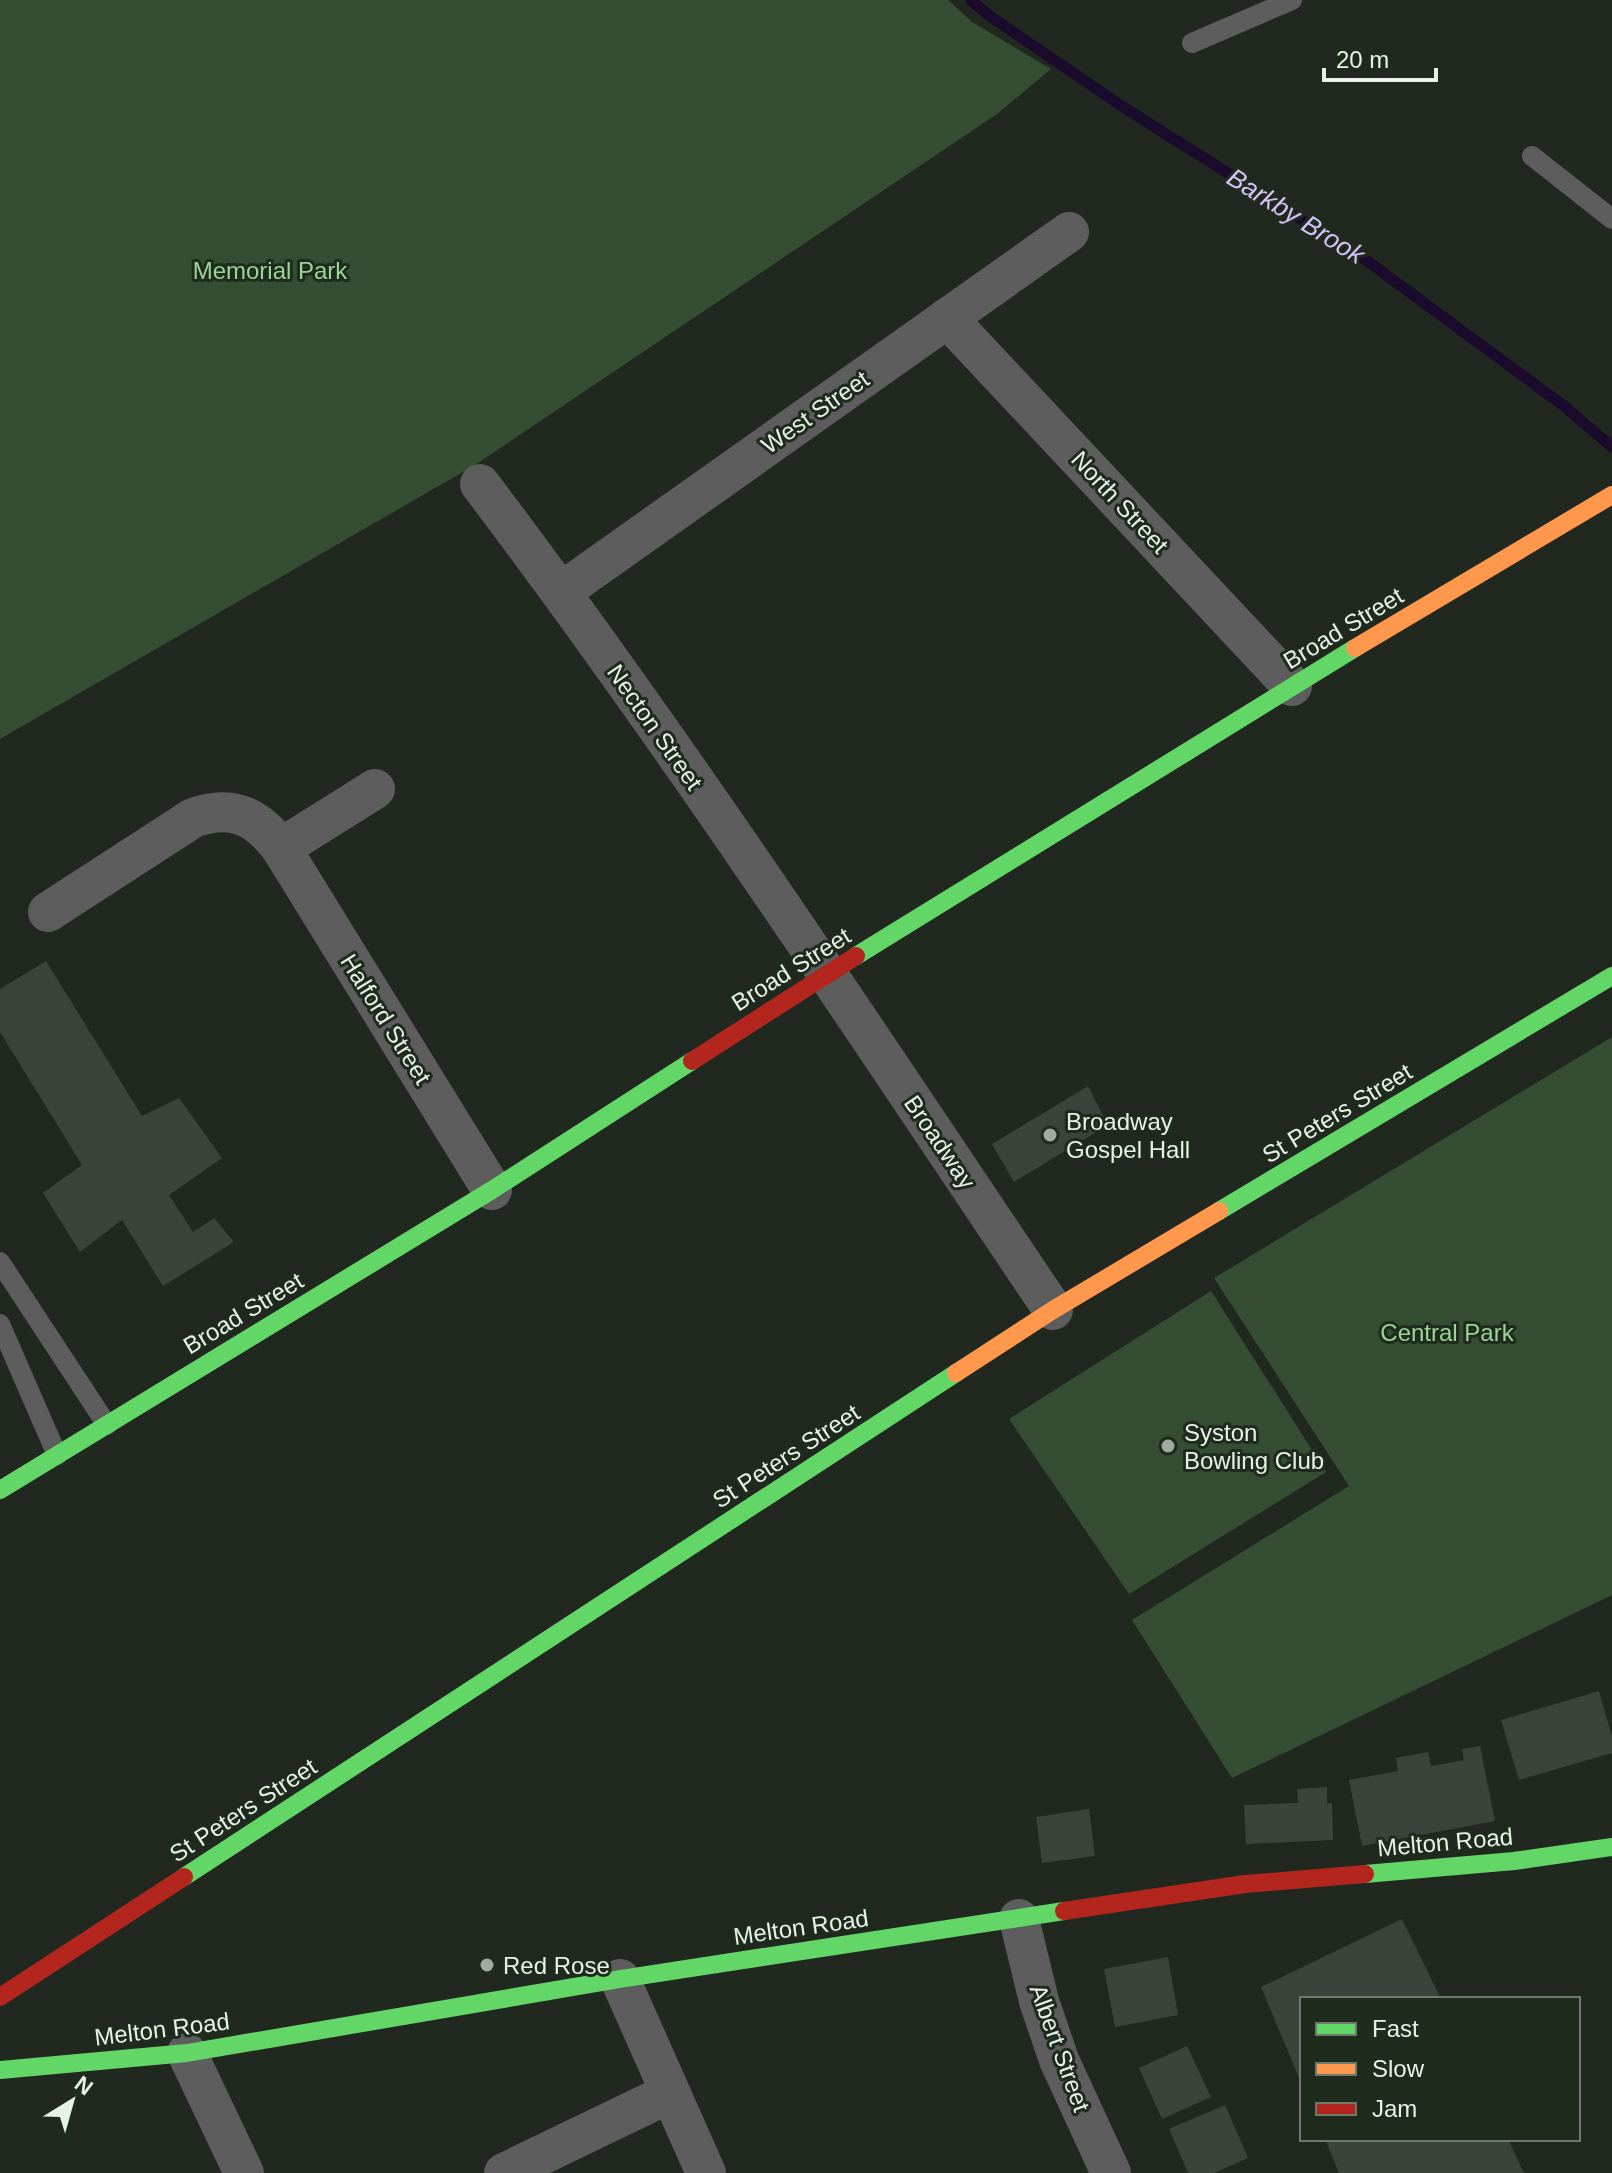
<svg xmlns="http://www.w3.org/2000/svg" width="1612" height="2173" viewBox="0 0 1612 2173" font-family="Helvetica,sans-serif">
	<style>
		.green { fill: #344d33 }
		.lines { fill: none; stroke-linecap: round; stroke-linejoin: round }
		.stream { stroke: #1a0a2c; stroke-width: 11 }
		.building { fill: #3a443a }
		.lane { stroke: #5c5d5c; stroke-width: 20 }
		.street { stroke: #5c5d5c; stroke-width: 40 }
		.fast { stroke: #63d668; stroke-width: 18 }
		.slow { stroke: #ff974d; stroke-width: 18 }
		.jam { stroke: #b3261e; stroke-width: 18 }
		.poi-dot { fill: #a2aba2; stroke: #1e2b1d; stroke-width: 3 }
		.labels { text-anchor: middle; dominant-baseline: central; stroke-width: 6; stroke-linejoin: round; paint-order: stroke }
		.park-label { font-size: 24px; fill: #9ad498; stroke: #1e2b1d }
		.street-label { font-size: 24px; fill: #e8f1e8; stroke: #1e2b1d }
		.poi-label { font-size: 24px; fill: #e8f1e8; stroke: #1e2b1d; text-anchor: start }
		.water-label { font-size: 26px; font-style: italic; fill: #d6c1fa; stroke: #1e2b1d }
	</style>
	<rect width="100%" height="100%" fill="#212820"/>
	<!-- green -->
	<g class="green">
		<polygon points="0,0 948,0 972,22 1051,69 997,114 475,465 0,739"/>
		<polygon points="1612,1037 1612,1595 1232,1778 1132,1620 1349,1486 1214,1278"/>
		<polygon points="1211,1291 1326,1472 1129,1594 1009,1419"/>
	</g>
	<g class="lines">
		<!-- stream -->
		<polyline class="stream" points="971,0 987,14 1120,105 1370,263 1564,406 1612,447"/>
	</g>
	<!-- building -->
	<g class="building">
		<polygon points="46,961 142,1116 179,1098 222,1158 169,1195 193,1232 214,1218 234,1242 163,1286 122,1220 80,1252 43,1193 82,1165 0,1032 0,989"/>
		<polygon points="1088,1086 1108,1125 1014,1182 992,1144"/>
		<polygon points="1599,1691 1612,1737 1612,1753 1519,1780 1501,1720"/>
		<polygon points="1480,1746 1495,1821 1362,1846 1349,1780 1398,1771 1396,1758 1428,1752 1431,1766 1464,1760 1462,1749"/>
		<polygon points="1327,1787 1327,1804 1332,1803 1333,1840 1246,1844 1244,1805 1298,1803 1297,1789"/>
		<polygon points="1089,1809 1095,1856 1042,1863 1036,1817"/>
		<polygon points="1402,1919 1441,1999 1302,1999 1302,2085 1261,1987"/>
		<polygon points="1168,1957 1178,2015 1115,2027 1104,1969"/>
		<polygon points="1187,2046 1211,2097 1162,2119 1139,2068"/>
		<polygon points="1225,2105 1248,2158 1214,2173 1188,2173 1169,2129"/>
		<polygon points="1325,2139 1508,2139 1524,2173 1339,2173"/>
	</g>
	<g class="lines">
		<!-- lane -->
		<g class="lane">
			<polyline points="1192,43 1292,0"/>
			<polyline points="1532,156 1612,219"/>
			<polyline points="0,1262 107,1425"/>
			<polyline points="0,1324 57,1455"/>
		</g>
		<!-- street -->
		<g class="street">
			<polyline points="947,318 1292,686"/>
			<path d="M480,484C682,751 866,1032 1053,1310"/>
			<polyline points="561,592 1069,232"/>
			<polyline points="281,848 375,789"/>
			<path d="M48,912L193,818C232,804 257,816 281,848L492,1190"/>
			<polyline points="1019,1919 1039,2001 1059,2060 1111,2173"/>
			<polyline points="620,1979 706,2173"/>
			<polyline points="187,2053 244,2173"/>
			<polyline points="504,2173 670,2093"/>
		</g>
		<!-- fast -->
		<g class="fast">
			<polyline points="856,956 1355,648"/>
			<polyline points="1219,1211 1612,976"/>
			<polyline points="0,1490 492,1190 692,1061"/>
			<polyline points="1365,1874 1514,1861 1612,1847"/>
			<polyline points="184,1877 956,1373"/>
			<polyline points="0,2070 187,2053 620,1979 1064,1911"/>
		</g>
		<!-- slow -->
		<g class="slow">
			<polyline points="1355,648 1612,495"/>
			<polyline points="956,1373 1053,1310 1219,1211"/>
		</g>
		<!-- jam -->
		<g class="jam">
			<polyline points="692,1061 856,956"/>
			<polyline points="1064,1911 1245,1884 1365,1874"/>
			<polyline points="0,1997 184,1877"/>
		</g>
	</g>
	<!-- markers -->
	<g class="poi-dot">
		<circle cx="1050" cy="1135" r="8"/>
		<circle cx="1168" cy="1446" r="8"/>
		<circle cx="487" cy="1965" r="8"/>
	</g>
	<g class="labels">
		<!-- park labels -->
		<g class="park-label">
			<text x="270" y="270">Memorial Park</text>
			<text x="1447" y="1332">Central Park</text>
		</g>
		<!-- street labels -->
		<g class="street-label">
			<text transform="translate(815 412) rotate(-35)">West Street</text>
			<text transform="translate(1120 502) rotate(47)">North Street</text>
			<text transform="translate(1343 628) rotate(-31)">Broad Street</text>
			<text transform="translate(655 727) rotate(55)">Necton Street</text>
			<text transform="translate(791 969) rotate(-32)">Broad Street</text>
			<text transform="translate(386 1019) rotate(58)">Halford Street</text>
			<text transform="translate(1337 1113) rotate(-31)">St Peters Street</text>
			<text transform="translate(940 1142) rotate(56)">Broadway</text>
			<text transform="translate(243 1313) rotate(-31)">Broad Street</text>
			<text transform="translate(786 1456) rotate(-33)">St Peters Street</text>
			<text transform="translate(243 1810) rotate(-33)">St Peters Street</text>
			<text transform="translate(1445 1842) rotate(-5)">Melton Road</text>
			<text transform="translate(801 1927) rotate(-8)">Melton Road</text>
			<text transform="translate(162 2029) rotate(-7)">Melton Road</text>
			<text transform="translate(1060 2048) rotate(70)">Albert Street</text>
		</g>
		<!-- poi labels -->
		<g class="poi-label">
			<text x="1066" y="1121">Broadway<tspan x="1066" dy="28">Gospel Hall</tspan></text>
			<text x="1184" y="1432">Syston<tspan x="1184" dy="28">Bowling Club</tspan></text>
			<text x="503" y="1965">Red Rose</text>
		</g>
		<!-- water labels -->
		<g class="water-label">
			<text transform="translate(1296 216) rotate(32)">Barkby Brook</text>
		</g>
	</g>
	<!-- legend -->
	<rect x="1300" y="1997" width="280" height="144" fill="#1e2b1d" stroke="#6f7a6e" stroke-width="2"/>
	<rect x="1316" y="2023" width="40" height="12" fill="#63d668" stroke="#6f7a6e" stroke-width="2"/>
	<text x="1372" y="2037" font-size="24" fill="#e8f1e8">Fast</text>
	<rect x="1316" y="2063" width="40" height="12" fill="#ff974d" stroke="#6f7a6e" stroke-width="2"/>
	<text x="1372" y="2077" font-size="24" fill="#e8f1e8">Slow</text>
	<rect x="1316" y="2103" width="40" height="12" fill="#b3261e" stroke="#6f7a6e" stroke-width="2"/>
	<text x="1372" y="2117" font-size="24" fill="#e8f1e8">Jam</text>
	<!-- north arrow -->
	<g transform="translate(72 2101) rotate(37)" stroke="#1e2b1d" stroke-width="6" paint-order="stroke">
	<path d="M0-6L14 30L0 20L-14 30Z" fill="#e8f1e8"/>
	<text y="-12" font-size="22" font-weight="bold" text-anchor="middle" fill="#e8f1e8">N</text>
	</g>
	<!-- scale -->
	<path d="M1324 68v12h112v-12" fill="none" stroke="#e8f1e8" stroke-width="4"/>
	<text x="1336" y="68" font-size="24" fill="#e8f1e8" stroke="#1e2b1d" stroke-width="6" paint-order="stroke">20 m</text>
</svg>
